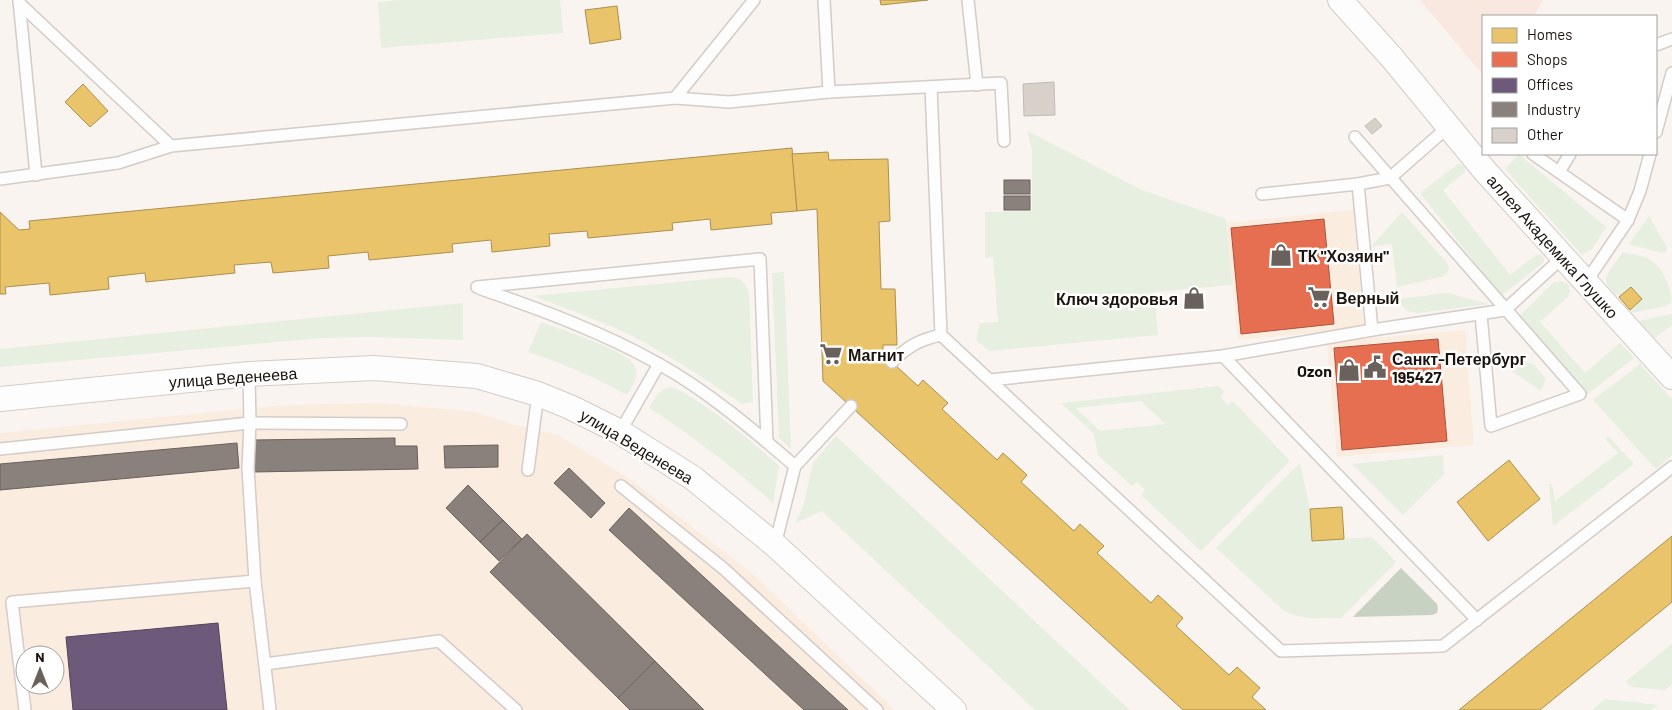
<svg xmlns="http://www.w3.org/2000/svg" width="1672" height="710" viewBox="0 0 1672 710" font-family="Barlow,sans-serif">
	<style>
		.built { fill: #fbece0; fill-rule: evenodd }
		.education { fill: #f8e8e0 }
		.green { fill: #e6efe0; fill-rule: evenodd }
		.forest { fill: #c8d2c2 }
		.homes { fill: #e9c46a; stroke: #ab8f4e }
		.shops { fill: #e76f51; stroke: #aa533d }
		.offices { fill: #6d597a; stroke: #544459 }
		.industry { fill: #8a817c; stroke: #69605b }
		.building { fill: #d7d1ca; stroke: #c0bbb5 }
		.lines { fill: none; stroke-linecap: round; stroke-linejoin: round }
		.service-casing { stroke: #d3ccc7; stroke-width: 14 }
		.minor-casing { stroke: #d3ccc7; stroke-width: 26 }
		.service { stroke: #fefdfd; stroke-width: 11 }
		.minor { stroke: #fefdfd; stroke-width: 24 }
		.labels { text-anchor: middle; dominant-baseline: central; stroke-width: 5; stroke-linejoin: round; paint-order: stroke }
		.street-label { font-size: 16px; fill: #1b130d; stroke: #fff }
		.poi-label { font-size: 16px; font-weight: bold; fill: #1b130d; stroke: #fff; text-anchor: start }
	</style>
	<rect width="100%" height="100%" fill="#f9f4f0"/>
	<!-- built -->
	<g class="built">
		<polygon points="1353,210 1364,328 1238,340 1226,223"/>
		<polygon points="1465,330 1474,445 1337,457 1327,342"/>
		<path d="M381,403L475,412L512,424L558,435L630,479L754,575L895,710H0V433L284,405ZM25,655H55V685H25Z"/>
	</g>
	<!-- education -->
	<polygon class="education" points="1420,0 1543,0 1534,16 1483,16 1483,75"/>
	<!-- green -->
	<g class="green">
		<polygon points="400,0 560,0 563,33 381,48 378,2"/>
		<polygon points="1027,131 1142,190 1226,219 1232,285 1154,292 1158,335 989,351 976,340 980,323 998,322 993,257 985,258 985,212 1032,211 1032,150"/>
		<polygon points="1519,154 1606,227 1593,248 1582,255 1505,169"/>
		<polygon points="1458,164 1462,165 1465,168 1465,172 1443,190 1510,275 1537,254 1541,255 1544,258 1544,262 1501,296 1420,193"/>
		<polygon points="1402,212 1447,263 1449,268 1447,273 1442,277 1397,287 1392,244 1371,247"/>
		<polygon points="1649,216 1667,248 1666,252 1662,253 1629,244"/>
		<path d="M1623,252C1648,258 1657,257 1667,283C1670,290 1672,295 1671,302L1666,306L1632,313L1630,310L1642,299L1631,287L1619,297C1615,293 1606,287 1606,281C1605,274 1619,258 1623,252Z"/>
		<polygon points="784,272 791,449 779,438 772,273"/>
		<path d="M730,277C741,278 745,282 749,293L753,402L742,404C710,382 678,361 644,342C608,323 570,310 533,296Z"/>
		<polygon points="1561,281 1568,284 1570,291 1568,297 1540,322 1585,373 1620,343 1634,358 1588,394 1519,316 1554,282"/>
		<path d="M1447,293L1489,304L1418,313C1407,312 1403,309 1399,299Z"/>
		<polygon points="463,303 463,340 369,337 322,338 0,367 0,349"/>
		<polygon points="1672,314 1672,325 1655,338 1639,321"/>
		<path d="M541,322C559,329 627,350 635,366C640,376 632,387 627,395C595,377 563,363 528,352Z"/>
		<polygon points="1517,361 1533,364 1546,378 1541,391 1509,369"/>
		<polygon points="1640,364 1672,399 1672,455 1656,469 1593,400"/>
		<path d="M1219,386L1224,392L1220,397L1228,405L1233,401L1290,461L1201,551L1141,495L1145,490L1137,482L1132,486L1098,455L1094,434L1061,403ZM1141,401L1165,424L1100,431L1076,408Z"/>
		<path d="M671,387C681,390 690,397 699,402C727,421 754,443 779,466L773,503C733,467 694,437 649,408C655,398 659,389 671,387Z"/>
		<polygon points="836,436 1130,710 1035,710 822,511 795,523 803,507 813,463"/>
		<polygon points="1608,436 1634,464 1553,526 1549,484 1552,484 1555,501 1618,453 1605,439"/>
		<polygon points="1443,455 1444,474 1403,515 1352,464"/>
		<path d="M1300,463L1310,509L1312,541L1372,537L1396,562L1341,618C1319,618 1302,621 1283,610L1216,548Z"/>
		<polygon points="1672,644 1672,684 1665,690 1632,687 1625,682"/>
		<polygon points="1605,699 1658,705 1651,710 1592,710"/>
	</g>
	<!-- forest -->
	<polygon class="forest" points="1401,568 1437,604 1438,609 1437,613 1432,615 1353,617"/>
	<!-- homes -->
	<g class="homes">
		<polygon points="880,0 928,0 881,5"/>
		<polygon points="617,6 621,39 590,44 585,10"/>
		<polygon points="83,84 108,111 90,127 65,102"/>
		<polygon points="792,148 797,211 771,213 772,224 711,230 710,219 672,223 673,230 588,238 587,231 549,234 550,246 492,252 491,240 452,244 453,252 369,260 368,252 328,256 329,268 273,273 271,262 234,265 235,273 146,282 145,273 108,277 109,289 50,295 49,283 5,287 6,294 0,294 0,212 19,230 30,229 29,221"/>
		<polygon points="828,152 829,160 888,159 890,221 879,222 881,289 895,289 897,345 883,345 883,354 918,386 923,380 948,403 942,409 997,460 1003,453 1014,463 1027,475 1021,482 1074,531 1080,524 1104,546 1097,553 1151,603 1158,595 1183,618 1176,626 1229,675 1237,667 1248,677 1260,688 1252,697 1266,710 1183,710 823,381 817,209 797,211 792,154"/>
		<polygon points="1631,287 1642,299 1630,310 1619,297"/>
		<polygon points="1509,460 1540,499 1488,541 1457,502"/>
		<polygon points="1342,507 1344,539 1312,541 1310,509"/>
		<polygon points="1672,536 1672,602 1540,710 1459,710"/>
	</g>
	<!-- shops -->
	<g class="shops">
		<polygon points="1324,219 1334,324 1241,334 1231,228"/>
		<circle cx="1194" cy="298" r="9"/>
		<polygon points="1438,339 1447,441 1342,450 1334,348"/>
	</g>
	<!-- offices -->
	<polygon class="offices" points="218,623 227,710 73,710 66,637"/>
	<!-- industry -->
	<g class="industry">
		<rect x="1004" y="180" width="26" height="14"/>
		<rect x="1004" y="196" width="26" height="14"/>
		<polygon points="395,438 395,446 417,446 418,469 253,472 253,440"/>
		<polygon points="237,443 239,468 0,490 0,464"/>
		<polygon points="498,445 498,467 445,468 444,446"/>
		<polygon points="569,468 605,503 591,518 554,483"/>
		<polygon points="468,485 503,520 480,542 446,508"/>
		<polygon points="629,508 848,710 804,710 609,530"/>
		<polygon points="503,520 522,539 499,561 480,542"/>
		<polygon points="527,534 655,661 618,698 490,572"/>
		<polygon points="655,661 704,710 630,710 618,698"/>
	</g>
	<!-- building -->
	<g class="building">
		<polygon points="1054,82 1055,115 1024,116 1023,84"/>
		<polygon points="1375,118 1382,126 1372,134 1365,126"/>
	</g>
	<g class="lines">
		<defs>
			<g id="service">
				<polyline points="19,0 36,175"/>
				<polyline points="824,0 829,92"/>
				<polyline points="968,0 977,85"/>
				<polyline points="19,3 171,146"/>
				<polyline points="1656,45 1672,39"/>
				<polyline points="931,87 941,335 1281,651 1443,646 1672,467"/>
				<polyline points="675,98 754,0"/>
				<polyline points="1656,132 1672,73"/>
				<polyline points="1355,137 1580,394 1491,426 1481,314"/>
				<polyline points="1533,154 1628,220"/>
				<polyline points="1559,172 1570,154"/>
				<polyline points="0,179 118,163 171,146 675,98 729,102 829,92 1001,83 1004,141"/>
				<polyline points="1262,194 1358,184"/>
				<polyline points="1586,282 1628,220 1640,191 1650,154"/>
				<polyline points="477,287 760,259 767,442"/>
				<path d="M481,289C542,310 602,332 659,364C709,392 752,429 795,466"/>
				<polyline points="1372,330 1358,184 1390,178 1449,126"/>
				<polyline points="1223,356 1372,330 1505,310 1563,257"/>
				<path d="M892,362C908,346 919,340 941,335"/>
				<polyline points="990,380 1223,356 1477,620"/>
				<polyline points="620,432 659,364"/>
				<polyline points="0,449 250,423 401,424"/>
				<polyline points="528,470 538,394"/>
				<polyline points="621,486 724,569 877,710"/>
				<polyline points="775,545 795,466 851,406"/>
				<polyline points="255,581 270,710"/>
				<polyline points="265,664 439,641 516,710"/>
				<polyline points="25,710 12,602 255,581 248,468 250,423 249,374"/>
			</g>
			<g id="minor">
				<polyline points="1340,0 1393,59 1485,171 1672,377"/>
				<polyline points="0,399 249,374 374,368 477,376 538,394 570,407 620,432 693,478 775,545 954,710"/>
			</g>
		</defs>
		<!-- service casing -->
		<use href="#service" class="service-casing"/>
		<!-- minor casing -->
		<use href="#minor" class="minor-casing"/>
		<!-- service -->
		<use href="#service" class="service"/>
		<!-- minor -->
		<use href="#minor" class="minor"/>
	</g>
	<!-- icons -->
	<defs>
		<symbol id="shop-bare" viewBox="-9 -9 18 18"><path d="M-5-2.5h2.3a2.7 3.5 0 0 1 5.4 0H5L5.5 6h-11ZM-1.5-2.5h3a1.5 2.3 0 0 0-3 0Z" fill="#69625c" stroke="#fff" stroke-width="2.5" paint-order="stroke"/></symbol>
		<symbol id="supermarket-bare" viewBox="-9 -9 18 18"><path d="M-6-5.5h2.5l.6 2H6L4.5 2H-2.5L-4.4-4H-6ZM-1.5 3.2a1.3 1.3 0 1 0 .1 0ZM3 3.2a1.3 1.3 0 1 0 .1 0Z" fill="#69625c" stroke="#fff" stroke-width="2.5" paint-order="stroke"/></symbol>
		<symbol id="civic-bare" viewBox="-9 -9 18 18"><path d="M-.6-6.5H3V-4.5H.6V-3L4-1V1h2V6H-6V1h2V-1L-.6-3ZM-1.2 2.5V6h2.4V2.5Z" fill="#69625c" stroke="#fff" stroke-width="2.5" paint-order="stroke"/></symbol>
	</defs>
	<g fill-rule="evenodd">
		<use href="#shop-bare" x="1265" y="239" width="32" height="32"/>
		<use href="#supermarket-bare" x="1303" y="281" width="32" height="32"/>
		<use href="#shop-bare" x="1178" y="282" width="32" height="32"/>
		<use href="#supermarket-bare" x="815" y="338" width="32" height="32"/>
		<use href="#civic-bare" x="1359" y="351" width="32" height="32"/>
		<use href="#shop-bare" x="1333" y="354" width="32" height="32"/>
	</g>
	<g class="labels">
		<!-- street labels -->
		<g class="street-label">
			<text transform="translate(1553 246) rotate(48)">аллея Академика Глушко</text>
			<text transform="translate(233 377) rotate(-4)">улица Веденеева</text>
			<text transform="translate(637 446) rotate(31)">улица Веденеева</text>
		</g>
		<!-- poi labels -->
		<g class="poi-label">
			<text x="1298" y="255">ТК "Хозяин"</text>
			<text x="1336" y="297">Верный</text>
			<text x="1178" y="298" text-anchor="end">Ключ здоровья</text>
			<text x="848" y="354">Магнит</text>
			<text x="1392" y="358">Санкт-Петербург<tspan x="1392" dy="18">195427</tspan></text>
			<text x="1332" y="370" text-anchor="end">Ozon</text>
		</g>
	</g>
	<!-- legend -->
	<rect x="1482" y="15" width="175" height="140" fill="#ffffff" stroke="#a4a19e"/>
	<rect x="1492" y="28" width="25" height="15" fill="#e9c46a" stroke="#a4a19e"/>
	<text x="1527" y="40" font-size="15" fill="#1b130d">Homes</text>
	<rect x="1492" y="52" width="25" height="15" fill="#e76f51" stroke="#a4a19e"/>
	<text x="1527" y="65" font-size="15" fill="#1b130d">Shops</text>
	<rect x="1492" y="78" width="25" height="15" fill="#6d597a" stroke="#a4a19e"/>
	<text x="1527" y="90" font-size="15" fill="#1b130d">Offices</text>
	<rect x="1492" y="102" width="25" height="15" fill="#8a817c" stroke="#a4a19e"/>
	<text x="1527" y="115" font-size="15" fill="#1b130d">Industry</text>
	<rect x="1492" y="128" width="25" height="15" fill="#d7d1ca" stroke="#a4a19e"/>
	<text x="1527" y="140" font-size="15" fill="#1b130d">Other</text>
	<!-- north arrow -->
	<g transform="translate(40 670)"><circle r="24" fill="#ffffff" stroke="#a4a19e"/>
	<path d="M0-4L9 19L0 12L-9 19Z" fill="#69625c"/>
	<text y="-8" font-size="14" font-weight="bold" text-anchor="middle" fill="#1b130d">N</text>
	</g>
</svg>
